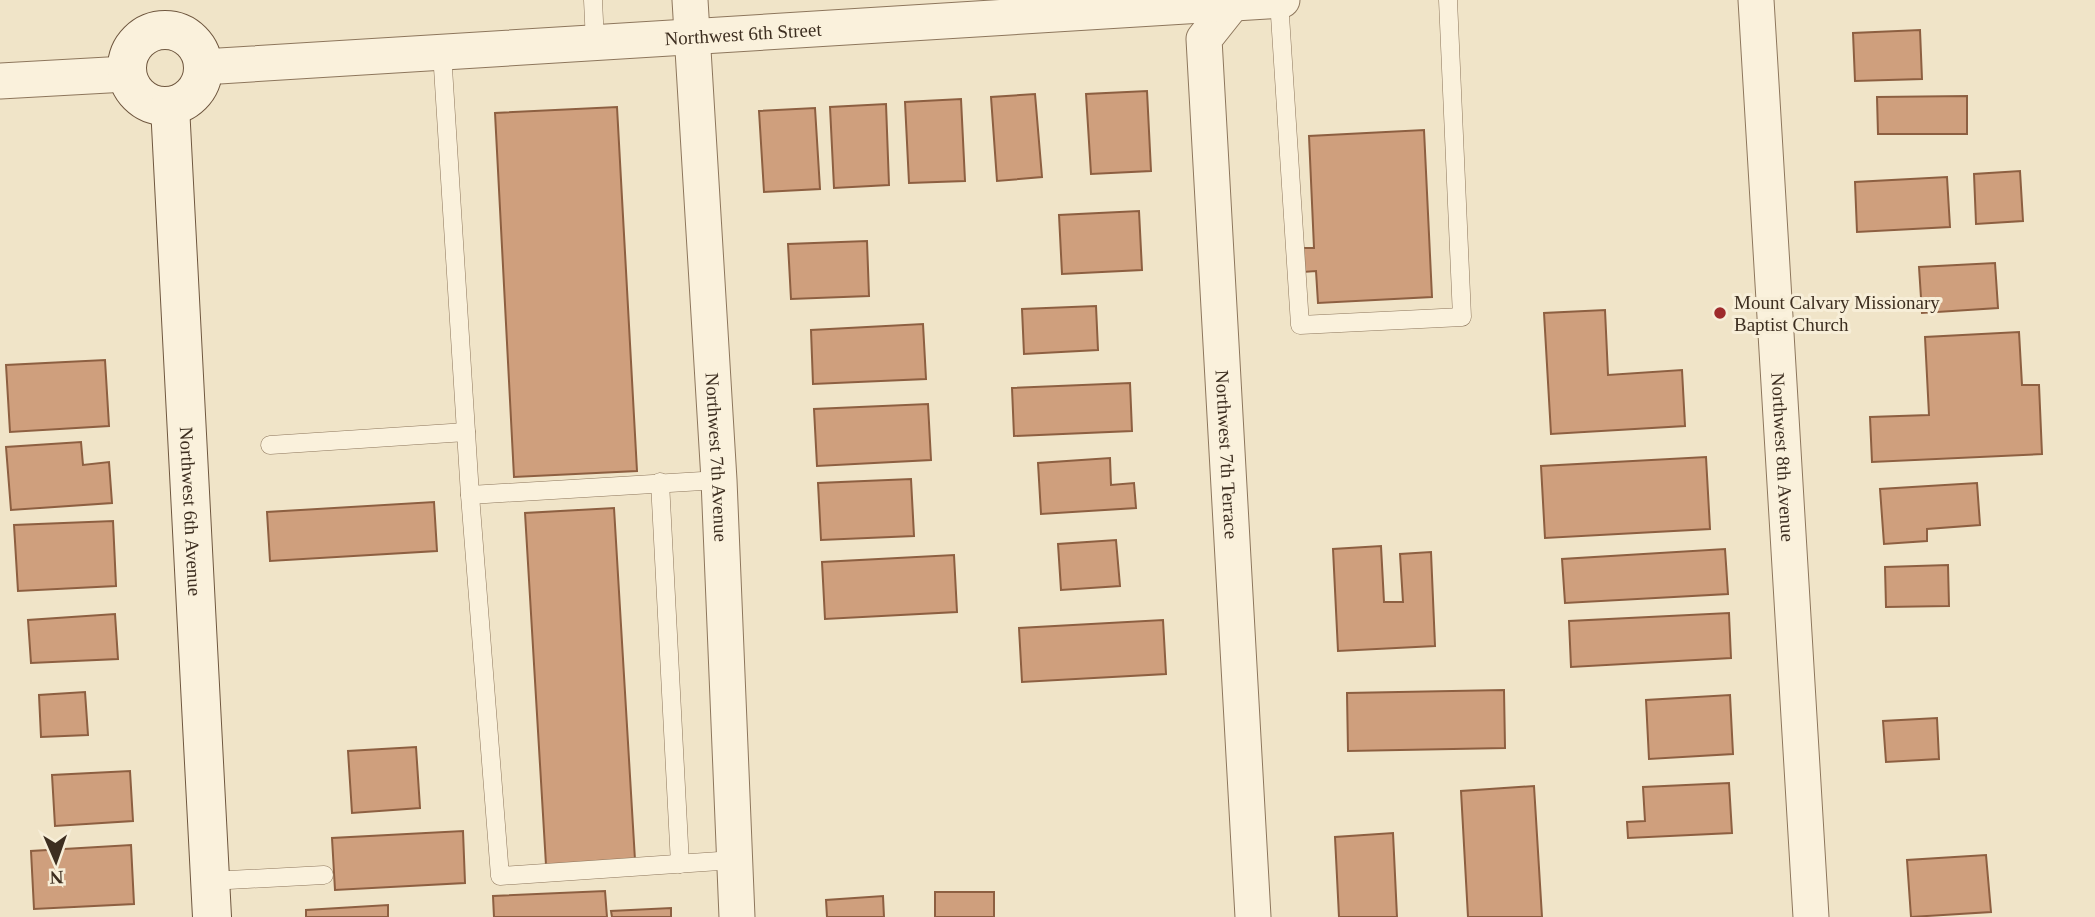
<svg xmlns="http://www.w3.org/2000/svg" width="2095" height="917" viewBox="0 0 2095 917" font-family="'Times New Roman',serif">
	<style>
		.building { fill: #cf9f7d; stroke: #8d5f41; stroke-width: 2 }
		.lines { fill: none; stroke-linecap: round; stroke-linejoin: round }
		.lane-casing { stroke: #8d765c; stroke-width: 19 }
		.street-casing { stroke: #8d765c; stroke-width: 37 }
		.secondary-casing { stroke: #6f573f; stroke-width: 40 }
		.lane { stroke: #faf1dc; stroke-width: 18 }
		.street { stroke: #faf1dc; stroke-width: 35 }
		.secondary { stroke: #faf1dc; stroke-width: 38 }
		.poi-dot { fill: #9e2a2b; stroke: #f7eed8; stroke-width: 2.5 }
		.labels { text-anchor: middle; dominant-baseline: central; stroke-width: 6; stroke-linejoin: round; paint-order: stroke }
		.street-label { font-size: 19px; fill: #3d2e20; stroke: #f7eed8 }
		.poi-label { font-size: 19px; fill: #3d2e20; stroke: #f7eed8; text-anchor: start }
	</style>
	<rect width="100%" height="100%" fill="#f0e4c8"/>
	<!-- building -->
	<g class="building">
		<polygon points="1920,30 1922,79 1855,81 1853,33"/>
		<polygon points="1147,91 1151,171 1091,174 1086,94"/>
		<polygon points="1035,94 1042,177 997,181 991,97"/>
		<polygon points="1967,96 1967,134 1878,134 1877,97"/>
		<polygon points="961,99 965,181 909,183 905,102"/>
		<polygon points="886,104 889,185 834,188 830,107"/>
		<polygon points="617,107 637,471 514,477 495,113"/>
		<polygon points="815,108 820,189 764,192 759,111"/>
		<polygon points="1424,130 1432,297 1318,303 1316,271 1303,272 1302,248 1314,248 1309,136"/>
		<polygon points="2020,171 2023,221 1976,224 1974,174"/>
		<polygon points="1947,177 1950,227 1857,232 1855,182"/>
		<polygon points="1139,211 1142,270 1062,274 1059,215"/>
		<polygon points="867,241 869,296 791,299 788,244"/>
		<polygon points="1995,263 1998,308 1922,313 1919,267"/>
		<polygon points="1096,306 1098,350 1024,354 1022,309"/>
		<polygon points="1605,310 1608,375 1682,370 1685,426 1551,434 1544,313"/>
		<polygon points="923,324 926,379 813,384 811,330"/>
		<polygon points="2019,332 2022,385 2039,385 2042,454 1872,462 1870,417 1929,415 1925,337"/>
		<polygon points="105,360 109,426 10,432 6,365"/>
		<polygon points="1130,383 1132,431 1014,436 1012,388"/>
		<polygon points="928,404 931,460 817,466 814,409"/>
		<polygon points="81,442 83,465 109,462 112,503 11,510 6,447"/>
		<polygon points="1706,457 1710,529 1545,538 1541,466"/>
		<polygon points="1110,458 1111,485 1134,483 1136,508 1041,514 1038,463"/>
		<polygon points="911,479 914,536 821,540 818,483"/>
		<polygon points="1977,483 1980,525 1927,529 1927,541 1884,544 1880,489"/>
		<polygon points="434,502 437,551 270,561 267,512"/>
		<polygon points="614,508 635,860 546,865 525,513"/>
		<polygon points="113,521 116,586 18,591 14,525"/>
		<polygon points="1116,540 1120,586 1061,590 1058,544"/>
		<polygon points="1381,546 1384,602 1403,602 1400,554 1431,552 1435,646 1338,651 1333,549"/>
		<polygon points="1725,549 1728,594 1565,603 1562,559"/>
		<polygon points="954,555 957,612 825,619 822,562"/>
		<polygon points="1948,565 1949,606 1886,607 1885,567"/>
		<polygon points="1729,613 1731,658 1571,667 1569,621"/>
		<polygon points="115,614 118,659 31,663 28,620"/>
		<polygon points="1163,620 1166,674 1022,682 1019,628"/>
		<polygon points="1504,690 1505,748 1348,751 1347,693"/>
		<polygon points="85,692 88,735 41,737 39,695"/>
		<polygon points="1730,695 1733,754 1649,759 1646,700"/>
		<polygon points="1937,718 1939,759 1886,762 1883,721"/>
		<polygon points="416,747 420,808 352,813 348,751"/>
		<polygon points="130,771 133,821 55,826 52,775"/>
		<polygon points="1729,783 1732,833 1628,838 1627,822 1645,821 1643,787"/>
		<polygon points="1534,786 1542,917 1468,917 1461,791"/>
		<polygon points="463,831 465,883 335,890 332,838"/>
		<polygon points="1393,833 1397,917 1339,917 1335,837"/>
		<polygon points="131,845 134,904 34,909 31,851"/>
		<polygon points="1986,855 1991,912 1911,917 1907,860"/>
		<polygon points="605,891 607,917 494,917 493,896"/>
		<rect x="935" y="892" width="59" height="25"/>
		<polygon points="883,896 884,917 827,917 826,900"/>
		<polygon points="388,905 388,917 306,917 306,910"/>
		<polygon points="671,908 671,917 612,917 611,911"/>
	</g>
	<g class="lines">
		<defs>
			<g id="lane">
				<polyline points="593,0 595,42"/>
				<polyline points="1279,0 1300,325 1462,317 1448,0"/>
				<polyline points="442,52 470,495"/>
				<polyline points="270,445 466,432"/>
				<polyline points="719,480 470,495 500,876 734,860"/>
				<polyline points="660,482 680,864"/>
				<polyline points="210,881 324,875"/>
			</g>
			<g id="street">
				<path id="s1" d="M690,0L719,480L737,917"/>
				<path id="s2" d="M1235,0L1204,39L1253,917"/>
				<path id="s3" d="M1756,0L1811,917"/>
				<path id="s4" d="M203,67L1282,0"/>
				<polyline points="0,81 126,74"/>
			</g>
			<g id="secondary">
				<circle cx="165" cy="68" r="38"/>
				<path id="s5" d="M170,106L212,917"/>
			</g>
		</defs>
		<!-- lane casing -->
		<use href="#lane" class="lane-casing"/>
		<!-- street casing -->
		<use href="#street" class="street-casing"/>
		<!-- secondary casing -->
		<use href="#secondary" class="secondary-casing"/>
		<!-- lane -->
		<use href="#lane" class="lane"/>
		<!-- street -->
		<use href="#street" class="street"/>
		<!-- secondary -->
		<use href="#secondary" class="secondary"/>
	</g>
	<!-- markers -->
	<circle class="poi-dot" cx="1720" cy="313" r="7"/>
	<g class="labels">
		<!-- street labels -->
		<g class="street-label">
			<text stroke="none"><textPath href="#s4" startOffset="541">Northwest 6th Street</textPath></text>
			<text stroke="none"><textPath href="#s2" startOffset="466">Northwest 7th Terrace</textPath></text>
			<text stroke="none"><textPath href="#s1" startOffset="458">Northwest 7th Avenue</textPath></text>
			<text stroke="none"><textPath href="#s3" startOffset="458">Northwest 8th Avenue</textPath></text>
			<text stroke="none"><textPath href="#s5" startOffset="406">Northwest 6th Avenue</textPath></text>
		</g>
		<!-- poi labels -->
		<g class="poi-label">
			<text x="1734" y="302">Mount Calvary Missionary<tspan x="1734" dy="22">Baptist Church</tspan></text>
		</g>
	</g>
	<!-- north arrow -->
	<g transform="translate(56 861) rotate(178)" stroke="#f7eed8" stroke-width="5" paint-order="stroke">
	<path d="M0-5L12 26L0 18L-12 26Z" fill="#3d2e20"/>
	<text y="-10" font-size="19" font-weight="bold" text-anchor="middle" fill="#3d2e20">N</text>
	</g>
</svg>
